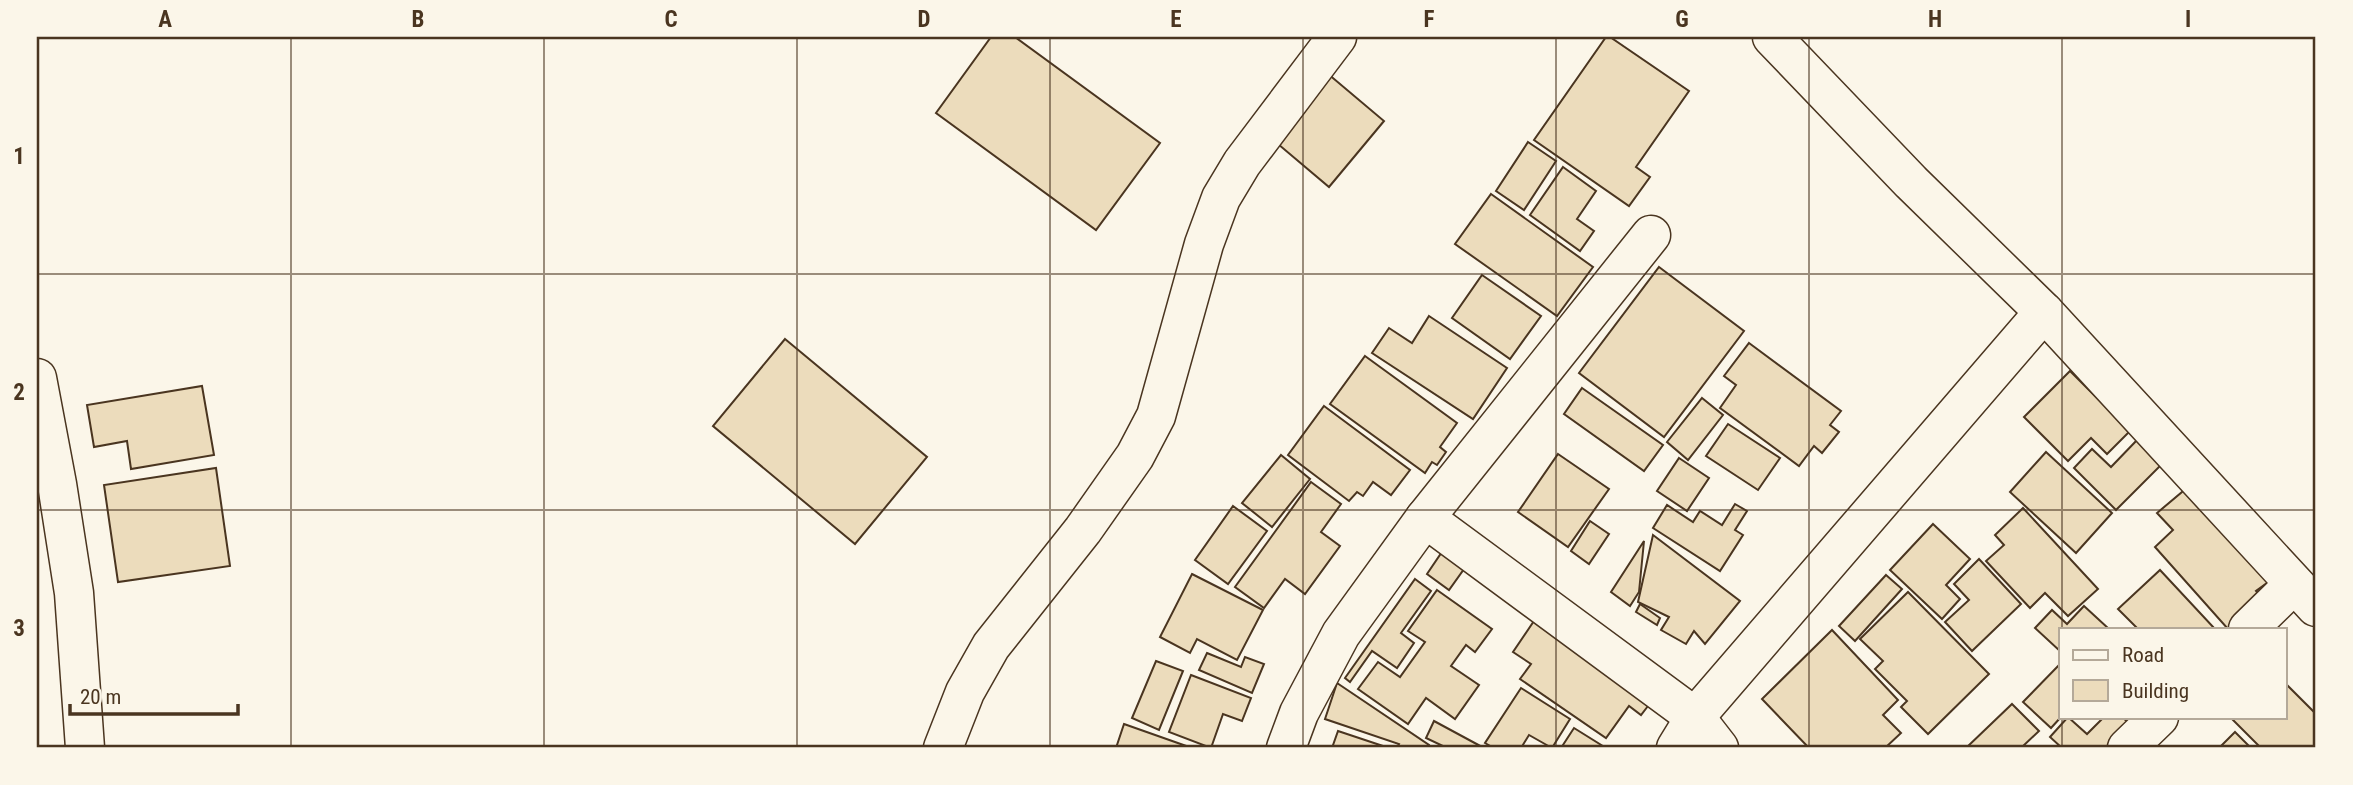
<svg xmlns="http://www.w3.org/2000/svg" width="2353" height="785" viewBox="0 0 2353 785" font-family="'Roboto Condensed',sans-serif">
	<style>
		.building { fill: #ecdcbc; stroke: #4a3520; stroke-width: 2 }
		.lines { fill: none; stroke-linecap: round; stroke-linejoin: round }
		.minor-casing { stroke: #4a3520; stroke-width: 41 }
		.minor { stroke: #fbf6e9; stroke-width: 38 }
		.grid { fill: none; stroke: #4a3520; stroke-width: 2; stroke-opacity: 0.55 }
		.neatline { fill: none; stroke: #4a3520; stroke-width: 2.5 }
		.grid-label { font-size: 23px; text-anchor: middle; font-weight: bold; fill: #4a3520 }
	</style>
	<rect width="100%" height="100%" fill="#fbf6e9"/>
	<!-- building -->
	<g class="building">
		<polygon points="991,37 1015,37 1160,143 1096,230 936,113"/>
		<polygon points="1606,37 1610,37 1689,91 1636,167 1650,177 1629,206 1534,140"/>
		<polygon points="1308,57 1384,121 1329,187 1252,122"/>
		<polygon points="1528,142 1556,161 1524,210 1496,191"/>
		<polygon points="1563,167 1596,191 1577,219 1594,231 1580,251 1530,215"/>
		<polygon points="1491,194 1593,267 1557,316 1455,244"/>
		<polygon points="1659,267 1744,331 1664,437 1579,373"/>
		<polygon points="1482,275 1541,316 1510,359 1452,318"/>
		<polygon points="1429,316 1507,368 1473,419 1372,353 1389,328 1412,343"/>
		<polygon points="785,339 927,457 855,544 713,426"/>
		<polygon points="1749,343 1841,411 1830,425 1839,432 1822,453 1814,446 1799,466 1720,408 1736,385 1724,376"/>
		<polygon points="1365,356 1457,423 1440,447 1446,452 1437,465 1432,462 1425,473 1330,404"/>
		<polygon points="2070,371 2130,431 2107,454 2091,438 2068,461 2024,417"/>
		<polygon points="202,386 214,455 131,469 127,441 94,447 87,405"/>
		<polygon points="1582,388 1663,445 1644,471 1564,414"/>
		<polygon points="1702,398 1723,415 1688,460 1667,442"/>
		<polygon points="1324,406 1410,470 1391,495 1373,482 1363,496 1357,492 1349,501 1288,455"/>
		<polygon points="1728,424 1780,458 1758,490 1706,456"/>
		<polygon points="2138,439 2162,464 2116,510 2074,468 2092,449 2111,467"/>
		<polygon points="2046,452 2112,513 2076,553 2010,492"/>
		<polygon points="1558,454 1609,489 1568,547 1518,512"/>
		<polygon points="1281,455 1310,479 1272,527 1242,503"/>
		<polygon points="1679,458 1709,478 1687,511 1657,491"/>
		<polygon points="216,468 230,566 118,582 104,485"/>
		<polygon points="1311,482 1341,504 1321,532 1340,546 1305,594 1285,579 1264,608 1235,587"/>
		<polygon points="2188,487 2271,580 2256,591 2265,601 2233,629 2228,629 2155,547 2173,530 2157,513"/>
		<polygon points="1735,504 1747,511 1735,530 1743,535 1720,571 1653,528 1667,505 1693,522 1700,511 1722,525"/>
		<polygon points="1233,506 1267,531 1228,584 1195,560"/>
		<polygon points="2023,508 2098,589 2068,616 2045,593 2030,608 1986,561 2004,545 1995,535"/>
		<polygon points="1590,521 1609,534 1589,564 1571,551"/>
		<polygon points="1933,524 1970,559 1946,585 1960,599 1942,619 1890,570"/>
		<polygon points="1653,535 1740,601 1705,644 1694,631 1686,644 1661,630 1669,617 1638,602"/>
		<polygon points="1644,541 1639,592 1630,606 1611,592"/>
		<polygon points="1446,546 1469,562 1449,590 1427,574"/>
		<polygon points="1979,559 2021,604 1972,651 1945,622 1969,600 1954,584"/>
		<polygon points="2160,570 2215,629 2138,629 2118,609"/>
		<polygon points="1192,574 1263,610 1237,660 1197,639 1190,653 1160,637"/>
		<polygon points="1886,575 1902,589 1855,641 1839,626"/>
		<polygon points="1415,579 1431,591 1401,633 1414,643 1397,668 1372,651 1350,682 1345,678"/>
		<polygon points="1437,590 1492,629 1475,652 1466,645 1451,666 1479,685 1455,719 1426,698 1408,724 1358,689 1378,662 1400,677 1425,642 1408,631"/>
		<polygon points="1908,592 1989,674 1928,734 1901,707 1907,701 1875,669 1883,661 1860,639"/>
		<polygon points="1640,604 1660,618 1657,625 1636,612"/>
		<polygon points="2084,606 2109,629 2061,629 2061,652 2035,628 2052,610 2067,624"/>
		<polygon points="1540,612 1648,706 1641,715 1629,706 1606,738 1520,679 1531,664 1513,652"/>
		<polygon points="1832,630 1898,700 1883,715 1901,733 1885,748 1809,748 1762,699"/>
		<polygon points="1207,653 1241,667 1245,657 1264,664 1252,693 1199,670"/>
		<polygon points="1156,661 1183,671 1159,730 1132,718"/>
		<polygon points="2061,663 2061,717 2051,728 2023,702"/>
		<polygon points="1191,675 1251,698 1242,721 1223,714 1211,748 1169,732"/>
		<polygon points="1337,683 1429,745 1428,748 1397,748 1399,744 1325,719"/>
		<polygon points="2285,683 2316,714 2316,748 2261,748 2230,717 2285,717"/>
		<polygon points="1521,688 1570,719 1552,748 1529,735 1521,748 1494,748 1485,743"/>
		<polygon points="2012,704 2039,731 2021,748 1966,748"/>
		<polygon points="2068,717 2087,734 2104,717 2122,717 2130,724 2107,748 2062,748 2050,737"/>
		<polygon points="1434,721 1484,748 1447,748 1426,738"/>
		<polygon points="1124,724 1192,748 1116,748"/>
		<polygon points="1574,728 1606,748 1561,748"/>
		<polygon points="1338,731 1389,748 1332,748"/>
		<polygon points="2235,732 2251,748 2219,748"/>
	</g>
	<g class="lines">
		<defs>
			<g id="minor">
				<polyline points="1772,37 1911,182 2044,312 2316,607"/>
				<polyline points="37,378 57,484 74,593 85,748"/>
				<polyline points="1425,518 1651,235"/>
				<polyline points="2248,629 2294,584"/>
				<polyline points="943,748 965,692 991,646 1083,530 1135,456 1156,416 1204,244 1221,198 1242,163 1337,37"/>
				<polyline points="1286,748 1299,713 1341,634 1425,518 1695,717 1719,748"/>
				<polyline points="1676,748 1695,717 2044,312"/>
				<polyline points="2127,748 2159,717"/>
			</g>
		</defs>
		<!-- minor casing -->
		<use href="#minor" class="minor-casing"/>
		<!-- minor -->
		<use href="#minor" class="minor"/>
	</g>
	<!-- grid -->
	<path class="grid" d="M291,37V748M544,37V748M797,37V748M1050,37V748M1303,37V748M1556,37V748M1809,37V748M2062,37V629M37,274H2316M37,510H2316M2062,717V748"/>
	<!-- border -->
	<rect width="2353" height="785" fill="none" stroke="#fbf6e9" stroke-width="77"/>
	<!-- legend -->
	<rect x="2059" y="628" width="228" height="91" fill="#fbf6e9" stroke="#b4a999" stroke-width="2"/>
	<rect x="2073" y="650" width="35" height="10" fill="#fbf6e9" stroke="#b4a999" stroke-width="2"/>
	<text x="2122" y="662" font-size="21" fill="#4a3520">Road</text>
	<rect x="2073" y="680" width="35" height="21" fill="#ecdcbc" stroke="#b4a999" stroke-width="2"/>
	<text x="2122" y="698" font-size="21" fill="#4a3520">Building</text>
	<!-- scale -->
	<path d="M70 704v10h168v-10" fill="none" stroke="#4a3520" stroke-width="3.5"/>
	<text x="80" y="704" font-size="21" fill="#4a3520" stroke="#fbf6e9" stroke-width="5" paint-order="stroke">20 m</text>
	<rect x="38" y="38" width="2276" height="708" class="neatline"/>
	<g class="grid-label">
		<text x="165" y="27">A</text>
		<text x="418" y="27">B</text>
		<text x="671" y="27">C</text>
		<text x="924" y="27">D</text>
		<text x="1176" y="27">E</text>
		<text x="1429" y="27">F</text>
		<text x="1682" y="27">G</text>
		<text x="1935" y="27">H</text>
		<text x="2188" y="27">I</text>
		<text x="19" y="164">1</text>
		<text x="19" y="400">2</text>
		<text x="19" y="636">3</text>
	</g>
</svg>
